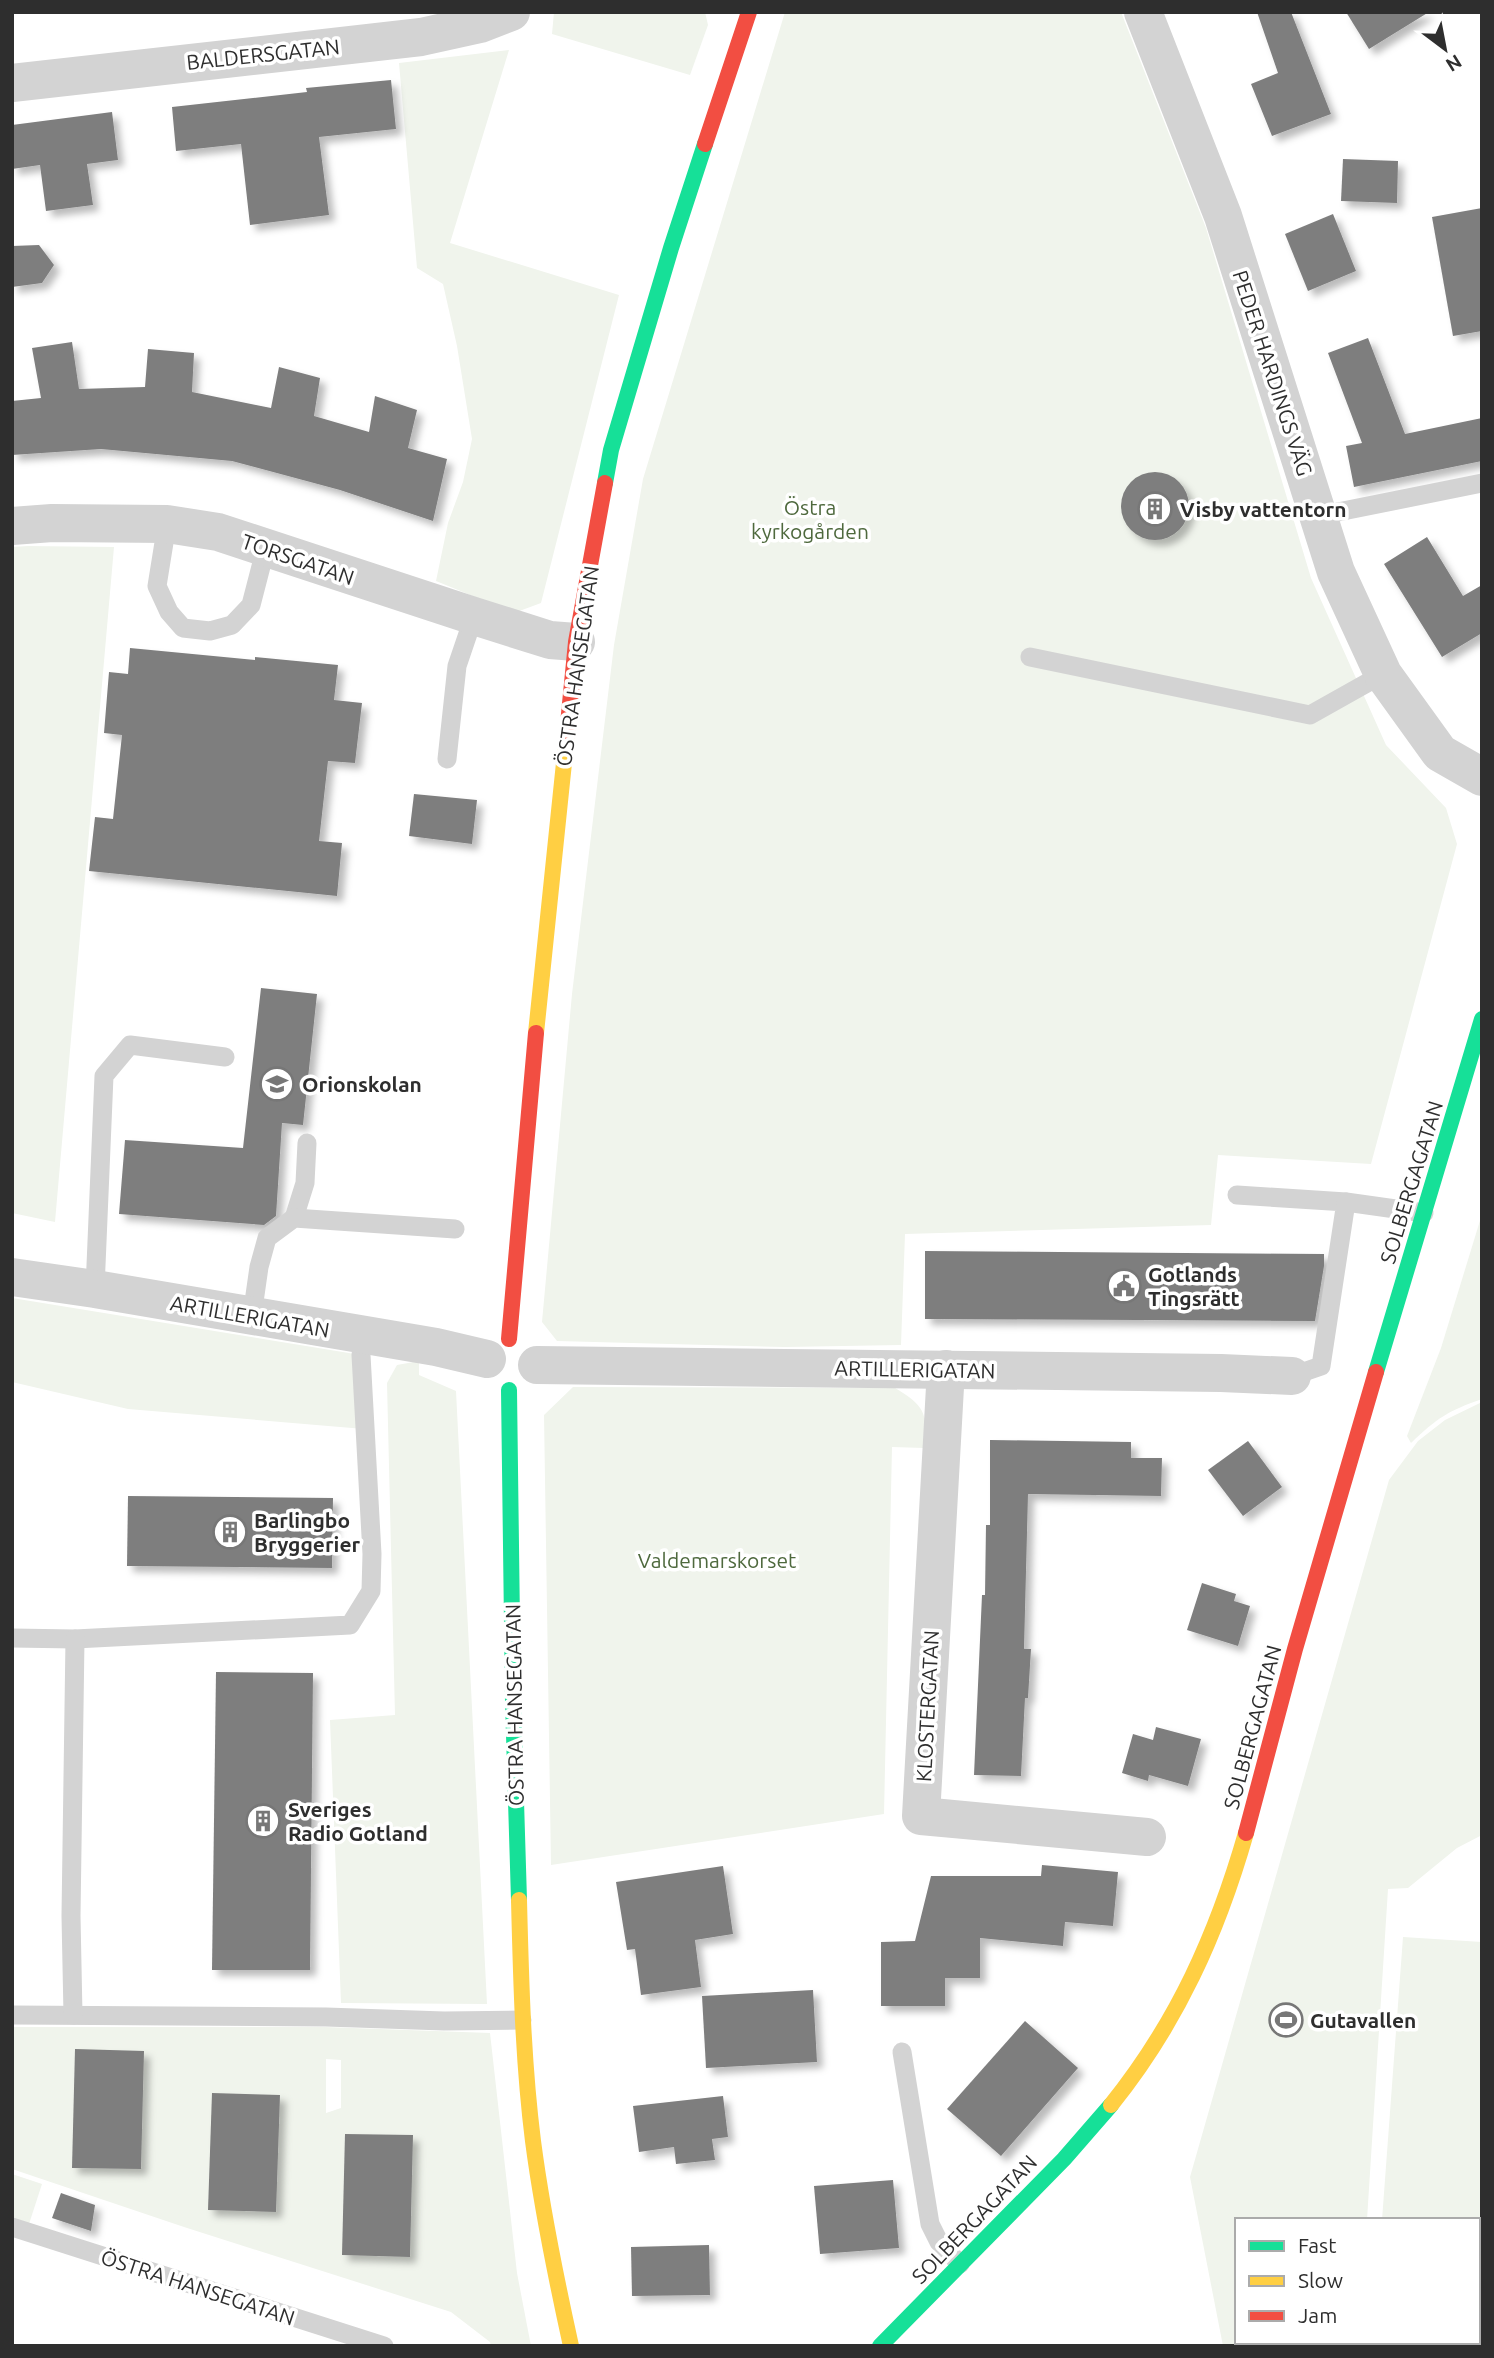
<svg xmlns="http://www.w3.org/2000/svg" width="1494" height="2358" viewBox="0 0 1494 2358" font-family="Ubuntu,sans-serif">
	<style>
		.green { fill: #f0f4ec; fill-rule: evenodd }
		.building { fill: #7e7e7e; filter: url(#shadow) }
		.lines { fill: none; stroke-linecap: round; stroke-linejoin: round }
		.lane { stroke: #d3d3d3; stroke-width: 19 }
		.street { stroke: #d3d3d3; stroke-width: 38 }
		.fast { stroke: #16e098; stroke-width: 16 }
		.slow { stroke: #ffcf43; stroke-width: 16 }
		.jam { stroke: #f24e42; stroke-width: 16 }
		.labels { text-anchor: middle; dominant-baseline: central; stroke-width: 7; stroke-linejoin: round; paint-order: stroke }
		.street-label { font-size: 21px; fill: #2e2e2e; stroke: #fff }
		.park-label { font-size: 21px; fill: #4e693d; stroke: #fff }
		.poi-label { font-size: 21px; font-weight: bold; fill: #2e2e2e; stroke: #fff; text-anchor: start }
	</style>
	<defs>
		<filter id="shadow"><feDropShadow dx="6" dy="6" stdDeviation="3.5" flood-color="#0004"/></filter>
	</defs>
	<rect width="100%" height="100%" fill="#fff"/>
	<!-- green -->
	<g class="green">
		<polygon points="554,12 705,12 708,25 690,75 552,34"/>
		<polygon points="785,12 1121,12 1206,228 1311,578 1386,745 1446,808 1457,844 1371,1164 1218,1155 1211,1225 905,1234 901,1345 785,1347 557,1341 542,1322 572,994 614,645 643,479"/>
		<polygon points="509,50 450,243 619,295 541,603 514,613 436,581 448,523 463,482 472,439 457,346 443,284 417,268 399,63"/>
		<polygon points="28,546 114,547 55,1222 12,1213 12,547"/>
		<path d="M1482,1214V1399C1448,1411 1437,1418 1411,1443L1407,1436L1441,1348Z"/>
		<polygon points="12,1298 361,1355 364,1429 128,1409 12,1382"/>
		<polygon points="419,1361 419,1375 456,1391 487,2004 341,2003 330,1720 395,1715 387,1383 397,1365"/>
		<path d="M573,1387L895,1388C925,1406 928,1413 924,1448L892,1447L884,1814L551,1865L544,1415Z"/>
		<polygon points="1482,1402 1482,1835 1457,1848 1408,1888 1388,1889 1367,2220 1237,2220 1237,2342 1360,2342 1359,2346 1223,2346 1190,2177 1389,1480 1418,1441 1445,1420"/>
		<polygon points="1403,1937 1482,1942 1482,2346 1373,2346 1374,2342 1478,2342 1478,2220 1382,2220"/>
		<path d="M12,2027H325L490,2033L517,2273L531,2346H491L490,2342L451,2312L184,2227L12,2169ZM326,2059L341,2060V2108L326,2113Z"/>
		<polygon points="12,2174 42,2184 29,2224 12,2218"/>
	</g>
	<!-- building -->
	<g class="building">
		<polygon points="1257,12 1291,12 1331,114 1272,136 1251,84 1278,73"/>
		<polygon points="1346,12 1429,12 1369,49"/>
		<polygon points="391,80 396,129 319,137 329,215 250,225 241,144 176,151 172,107 307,92 306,88"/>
		<polygon points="112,112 118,160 87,164 93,205 46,211 40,165 12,169 12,125"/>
		<polygon points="1343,159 1398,161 1397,203 1341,201"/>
		<polygon points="1482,208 1482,331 1453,336 1432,217"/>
		<polygon points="1333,214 1356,271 1308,291 1285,234"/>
		<polygon points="39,245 54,265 42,283 12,287 12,246"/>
		<polygon points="1368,338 1405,434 1482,418 1482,461 1354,487 1346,446 1362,443 1328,353"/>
		<polygon points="72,342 79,389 145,387 148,349 194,353 192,392 271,408 279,367 320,378 314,416 369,432 375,396 417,410 408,448 447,459 433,521 340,490 232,461 101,449 12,455 12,401 41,398 32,348"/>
		<circle cx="1155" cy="506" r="34"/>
		<polygon points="1427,537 1463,596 1482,585 1482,633 1442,657 1384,564"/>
		<polygon points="130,648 255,660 255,657 338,665 334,700 362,703 355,763 328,761 319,841 342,843 337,896 89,871 95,817 113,819 122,735 104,733 109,672 128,674"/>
		<polygon points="414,794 477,800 472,844 409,836"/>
		<polygon points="261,988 317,994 303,1125 282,1123 276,1216 264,1225 119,1214 125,1140 243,1148"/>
		<polygon points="925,1251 1324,1254 1324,1266 1315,1321 925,1319"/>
		<polygon points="990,1440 1131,1442 1131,1458 1162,1458 1161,1496 1028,1494 1024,1649 1031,1649 1028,1698 1025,1698 1021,1776 974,1775 982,1595 985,1595 986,1525 990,1525"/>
		<polygon points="1248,1441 1282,1487 1243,1516 1208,1470"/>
		<polygon points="128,1496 333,1498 332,1568 127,1566"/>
		<polygon points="1202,1583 1236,1594 1234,1601 1250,1606 1238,1646 1187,1630"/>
		<polygon points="216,1672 313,1673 310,1970 212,1970"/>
		<polygon points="1156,1727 1201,1739 1188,1786 1149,1775 1148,1781 1122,1773 1133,1734 1153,1740"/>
		<polygon points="1042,1865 1118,1872 1113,1926 1065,1922 1063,1946 980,1938 980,1978 945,1978 945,2006 881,2006 881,1942 915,1941 931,1876 1041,1876"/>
		<polygon points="723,1866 733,1934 695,1940 701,1987 641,1995 635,1949 627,1950 616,1882"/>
		<polygon points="813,1990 817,2062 706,2068 702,1996"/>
		<polygon points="1025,2021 1078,2068 1001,2156 947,2109"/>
		<polygon points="75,2049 144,2051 141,2169 72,2168"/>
		<polygon points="212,2093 280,2095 276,2212 208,2210"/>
		<polygon points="723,2096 728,2137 712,2139 715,2160 676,2164 674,2147 639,2152 633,2106"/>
		<polygon points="345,2134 413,2135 410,2257 342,2255"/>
		<polygon points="893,2180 899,2248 820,2254 814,2186"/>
		<polygon points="61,2193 95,2205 91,2231 52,2218"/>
		<polygon points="709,2245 710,2295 632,2296 631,2247"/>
	</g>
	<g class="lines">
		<!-- lane -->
		<g class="lane">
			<polyline points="1318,516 1482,483"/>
			<polyline points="167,524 157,586 169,612 183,628 210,631 232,625 251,605 266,547"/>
			<polyline points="1030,657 1310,715 1383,674"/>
			<polyline points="447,759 457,666 474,616"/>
			<polyline points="1237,1195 1346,1202 1321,1366 1292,1376"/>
			<polyline points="1346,1202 1424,1213"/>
			<polyline points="294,1218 305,1183 307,1143"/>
			<polyline points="95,1289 104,1076 130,1045 225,1057"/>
			<polyline points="252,1316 259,1267 267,1238 294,1218 455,1229"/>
			<polyline points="12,1638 75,1639 350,1625 371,1591 372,1554 361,1355 364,1336"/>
			<polyline points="12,2015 326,2017 444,2021 522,2020"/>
			<polyline points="73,2015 71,1916 75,1639"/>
			<polyline points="902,2052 930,2224 939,2242 960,2264"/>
			<polyline points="12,2227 384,2346"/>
		</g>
		<!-- street -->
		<g class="street">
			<polyline points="1143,12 1223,216 1336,572 1383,674 1440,753 1482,777"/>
			<polyline points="12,83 421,37 480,24 511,12"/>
			<polyline points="12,526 52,523 167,524 218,532 474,616 550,640 576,642"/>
			<polyline points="12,1277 95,1289 436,1347 487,1359"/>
			<polyline points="537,1365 1221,1373 1292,1376"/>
			<polyline points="946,1369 921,1816 1147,1837"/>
		</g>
		<!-- fast -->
		<g class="fast">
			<polyline points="605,483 611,450 671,248 705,144"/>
			<polyline points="1376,1372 1482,1019"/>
			<polyline points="509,1390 513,1702 519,1900"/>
			<polyline points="880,2346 1064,2159 1111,2105"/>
		</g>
		<!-- slow -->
		<g class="slow">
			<polyline points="536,1033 567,734"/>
			<path d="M519,1900C521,1981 523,2061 533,2141C542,2210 556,2278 571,2346"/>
			<path d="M1111,2105C1177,2023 1217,1934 1246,1833"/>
		</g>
		<!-- jam -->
		<g class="jam">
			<polyline points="705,144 749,12"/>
			<polyline points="567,734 576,642 605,483"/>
			<polyline points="509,1339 536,1033"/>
			<polyline points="1246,1833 1295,1649 1376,1372"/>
		</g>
	</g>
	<!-- icons -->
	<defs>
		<symbol id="building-ring" viewBox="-11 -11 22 22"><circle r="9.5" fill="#fff" stroke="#777" stroke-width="1.5"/><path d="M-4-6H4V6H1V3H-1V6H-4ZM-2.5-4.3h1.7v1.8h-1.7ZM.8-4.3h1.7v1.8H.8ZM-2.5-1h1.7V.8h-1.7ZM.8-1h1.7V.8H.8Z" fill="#777"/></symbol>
		<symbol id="school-ring" viewBox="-11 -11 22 22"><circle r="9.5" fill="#fff" stroke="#777" stroke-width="1.5"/><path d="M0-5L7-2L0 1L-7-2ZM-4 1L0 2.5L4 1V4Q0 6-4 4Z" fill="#777"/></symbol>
		<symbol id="civic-ring" viewBox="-11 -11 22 22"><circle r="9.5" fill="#fff" stroke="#777" stroke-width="1.5"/><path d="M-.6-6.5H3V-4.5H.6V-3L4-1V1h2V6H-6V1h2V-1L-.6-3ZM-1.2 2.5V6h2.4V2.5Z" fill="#777"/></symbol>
		<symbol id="stadium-ring" viewBox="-11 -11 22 22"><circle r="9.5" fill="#fff" stroke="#777" stroke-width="1.5"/><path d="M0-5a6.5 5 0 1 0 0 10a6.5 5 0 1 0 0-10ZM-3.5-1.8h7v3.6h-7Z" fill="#777"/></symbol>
	</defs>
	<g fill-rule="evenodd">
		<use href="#building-ring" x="1136" y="490" width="38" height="38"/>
		<use href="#school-ring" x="258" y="1065" width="38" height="38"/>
		<use href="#civic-ring" x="1105" y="1267" width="38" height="38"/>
		<use href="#building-ring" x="211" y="1513" width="38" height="38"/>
		<use href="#building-ring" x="244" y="1802" width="38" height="38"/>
		<use href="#stadium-ring" x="1267" y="2001" width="38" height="38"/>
	</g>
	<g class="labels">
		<!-- street labels -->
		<g class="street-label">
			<text transform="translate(263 54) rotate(-6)">BALDERSGATAN</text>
			<text transform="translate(1273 373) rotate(72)">PEDER HARDINGS VÄG</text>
			<text transform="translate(298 559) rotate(19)">TORSGATAN</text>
			<text transform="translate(577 666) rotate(-82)">ÖSTRA HANSEGATAN</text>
			<text transform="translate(1411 1182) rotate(-73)">SOLBERGAGATAN</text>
			<text transform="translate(250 1316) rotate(10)">ARTILLERIGATAN</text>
			<text transform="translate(915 1369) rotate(1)">ARTILLERIGATAN</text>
			<text transform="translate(514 1705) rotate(-91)">ÖSTRA HANSEGATAN</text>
			<text transform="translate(927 1706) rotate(-87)">KLOSTERGATAN</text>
			<text transform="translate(1252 1727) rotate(-75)">SOLBERGAGATAN</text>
			<text transform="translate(974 2219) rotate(-46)">SOLBERGAGATAN</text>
			<text transform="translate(198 2287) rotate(18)">ÖSTRA HANSEGATAN</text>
		</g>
		<!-- park labels -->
		<g class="park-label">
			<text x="810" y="507">Östra<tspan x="810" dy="24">kyrkogården</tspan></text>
			<text x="717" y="1560">Valdemarskorset</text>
		</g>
		<!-- poi labels -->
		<g class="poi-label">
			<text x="1180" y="509">Visby vattentorn</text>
			<text x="302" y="1084">Orionskolan</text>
			<text x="1148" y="1274">Gotlands<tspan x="1148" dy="24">Tingsrätt</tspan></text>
			<text x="254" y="1520">Barlingbo<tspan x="254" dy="24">Bryggerier</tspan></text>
			<text x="288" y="1809">Sveriges<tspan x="288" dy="24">Radio Gotland</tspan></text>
			<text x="1310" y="2020">Gutavallen</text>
		</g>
	</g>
	<!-- border -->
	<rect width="1494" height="2358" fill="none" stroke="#2e2e2e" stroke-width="28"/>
	<!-- legend -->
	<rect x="1235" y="2218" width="245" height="126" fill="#ffffff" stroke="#ababab" stroke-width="2"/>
	<rect x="1249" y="2241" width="35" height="10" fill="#16e098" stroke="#ababab" stroke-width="2"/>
	<text x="1298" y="2253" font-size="21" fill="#2e2e2e">Fast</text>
	<rect x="1249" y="2276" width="35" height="10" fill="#ffcf43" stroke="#ababab" stroke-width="2"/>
	<text x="1298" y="2288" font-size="21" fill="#2e2e2e">Slow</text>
	<rect x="1249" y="2311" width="35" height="10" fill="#f24e42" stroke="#ababab" stroke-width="2"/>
	<text x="1298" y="2323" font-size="21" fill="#2e2e2e">Jam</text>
	<!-- north arrow -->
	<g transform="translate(1445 49) rotate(148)" stroke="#ffffff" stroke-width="5" paint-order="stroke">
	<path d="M0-5L12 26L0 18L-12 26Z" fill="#2e2e2e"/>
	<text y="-10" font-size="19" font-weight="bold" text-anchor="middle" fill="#2e2e2e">N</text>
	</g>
</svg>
